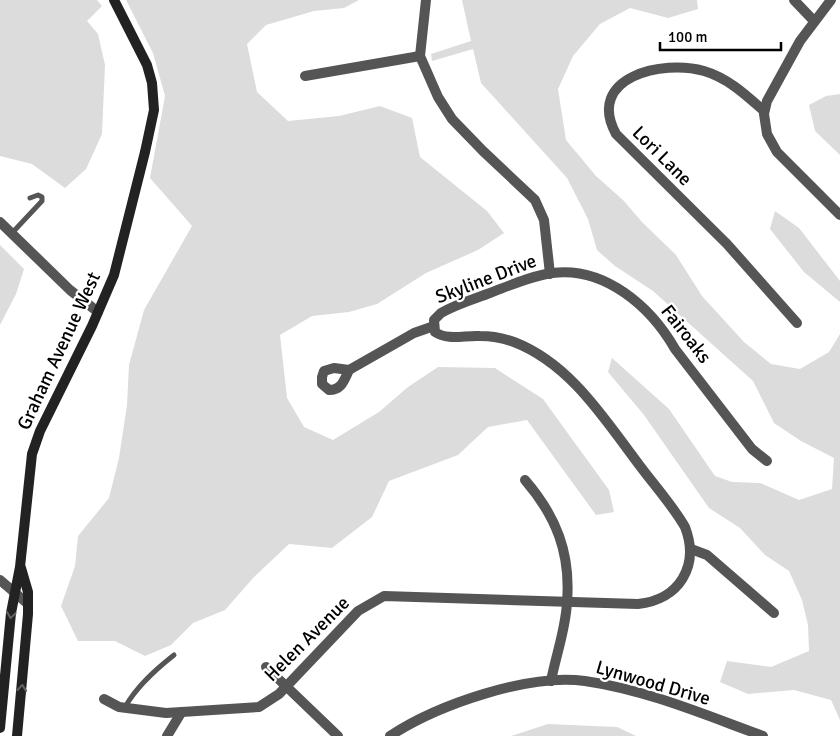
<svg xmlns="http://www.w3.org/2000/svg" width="840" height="736" viewBox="0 0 840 736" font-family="Signika,sans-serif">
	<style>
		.green { fill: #dcdcdc }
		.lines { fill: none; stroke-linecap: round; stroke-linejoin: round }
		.lane { stroke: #555; stroke-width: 5 }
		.street { stroke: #555; stroke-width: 10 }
		.secondary { stroke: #222; stroke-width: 10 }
		.oneway { stroke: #646464 }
		.labels { text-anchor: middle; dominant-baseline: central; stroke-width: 4.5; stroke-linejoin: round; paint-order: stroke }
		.street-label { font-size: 19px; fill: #000; stroke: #fff }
	</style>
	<rect width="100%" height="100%" fill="#fff"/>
	<!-- green -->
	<g class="green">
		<polygon points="0,0 97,0 102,6 87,21 98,34 105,65 102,134 86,169 65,188 32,164 0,156"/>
		<polygon points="126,0 359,0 344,8 314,11 266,25 247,44 257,92 288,121 339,116 380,106 412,118 420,157 487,211 504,233 478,250 426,273 377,304 349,312 312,316 280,335 287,398 304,427 333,440 379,412 408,387 438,367 495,368 543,399 609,490 614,512 596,515 527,420 488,427 458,455 389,481 372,517 332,548 289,544 254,577 225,610 193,623 171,645 145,656 115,641 78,641 61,606 75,566 78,536 109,498 119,458 127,405 129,365 144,310 192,226 150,178 165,96 153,53"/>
		<polygon points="462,0 697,0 698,9 668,18 630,8 600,24 573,56 558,89 566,140 596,176 623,200 642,222 676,255 702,296 744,342 771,364 800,369 829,352 840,334 840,720 831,700 794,690 748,694 720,682 727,661 771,667 809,651 808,625 802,600 789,571 765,555 740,528 709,508 644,415 608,372 612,358 669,409 715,476 732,482 760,483 799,500 832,489 834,458 801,441 774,423 753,381 653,291 615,266 597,250 588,219 567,178 481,83 473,49 432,61 431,54 471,41"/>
		<polygon points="840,94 840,155 815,131 809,105 826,96"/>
		<polygon points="775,211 799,228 840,281 840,302 804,272 770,229"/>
		<polygon points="0,245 24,269 16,294 0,325"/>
		<polygon points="548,724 617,727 636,736 511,736"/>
	</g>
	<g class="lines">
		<!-- lane -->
		<g class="lane">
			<polyline points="12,233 42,201 42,197 38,195 30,198"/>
			<path d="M125,707C137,686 155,670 174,655"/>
		</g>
		<!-- street -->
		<g class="street">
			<polyline points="426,0 420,56 438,97 452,119 483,151 535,200 544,220 550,274"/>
			<polyline points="794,0 814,21"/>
			<polyline points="831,0 800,41 767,101 764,114 767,134 777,152 840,215"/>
			<polyline points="305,76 420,56"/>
			<path d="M764,111C746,95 728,78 704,71C663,59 585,77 616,134L727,244L797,323"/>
			<polyline points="0,222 70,290 98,312"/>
			<path d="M334,368L349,370C344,380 342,390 329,390L322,384V377L324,371Z"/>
			<polyline points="349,370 414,333 434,326"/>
			<path d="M525,480C556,516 571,553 567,602C566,628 556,655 551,681"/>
			<polyline points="691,549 707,555 774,613"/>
			<polyline points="0,580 28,604"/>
			<polyline points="266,667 338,736"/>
			<path d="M104,699L119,707L166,713L259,707L279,694L358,611L384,596L638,604C679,600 700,566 685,527C673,506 655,486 640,466C605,420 571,364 514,342C503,338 491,336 480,336C465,335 448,341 435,332L434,320L441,313C456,304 474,299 490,293C511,285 531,276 552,273C605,266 651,307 675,349L752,449L767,461"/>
			<polyline points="167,736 181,713"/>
			<path d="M390,736C437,705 529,673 585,681C647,690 705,715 763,736"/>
		</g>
		<!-- secondary -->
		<g class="secondary">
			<polyline points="0,728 11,613 20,567 32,454 40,431 92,326 114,275 145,152 154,110 152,83 147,65 114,0"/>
			<polyline points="17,736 28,614 28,592 21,568"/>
		</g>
	</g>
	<!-- one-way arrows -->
	<defs><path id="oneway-chevron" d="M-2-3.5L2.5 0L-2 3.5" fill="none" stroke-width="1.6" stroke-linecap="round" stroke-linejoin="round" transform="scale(1.25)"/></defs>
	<g class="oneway">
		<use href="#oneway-chevron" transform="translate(11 615) rotate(98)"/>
		<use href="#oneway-chevron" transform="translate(22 688) rotate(-85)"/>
	</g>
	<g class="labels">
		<!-- street labels -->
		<g class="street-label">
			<text transform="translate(662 156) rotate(45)">Lori Lane</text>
			<text transform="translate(486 279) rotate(-21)">Skyline Drive</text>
			<text transform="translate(686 334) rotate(52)">Fairoaks</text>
			<text transform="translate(59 351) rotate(-65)">Graham Avenue West</text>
			<text transform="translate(307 639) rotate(-45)">Helen Avenue</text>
			<text transform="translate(653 683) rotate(16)">Lynwood Drive</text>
		</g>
	</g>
	<!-- scale -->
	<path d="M660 42v8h121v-8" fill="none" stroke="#000000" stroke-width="2.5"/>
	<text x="668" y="42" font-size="15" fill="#000000" stroke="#ffffff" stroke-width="4" paint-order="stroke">100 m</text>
</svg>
